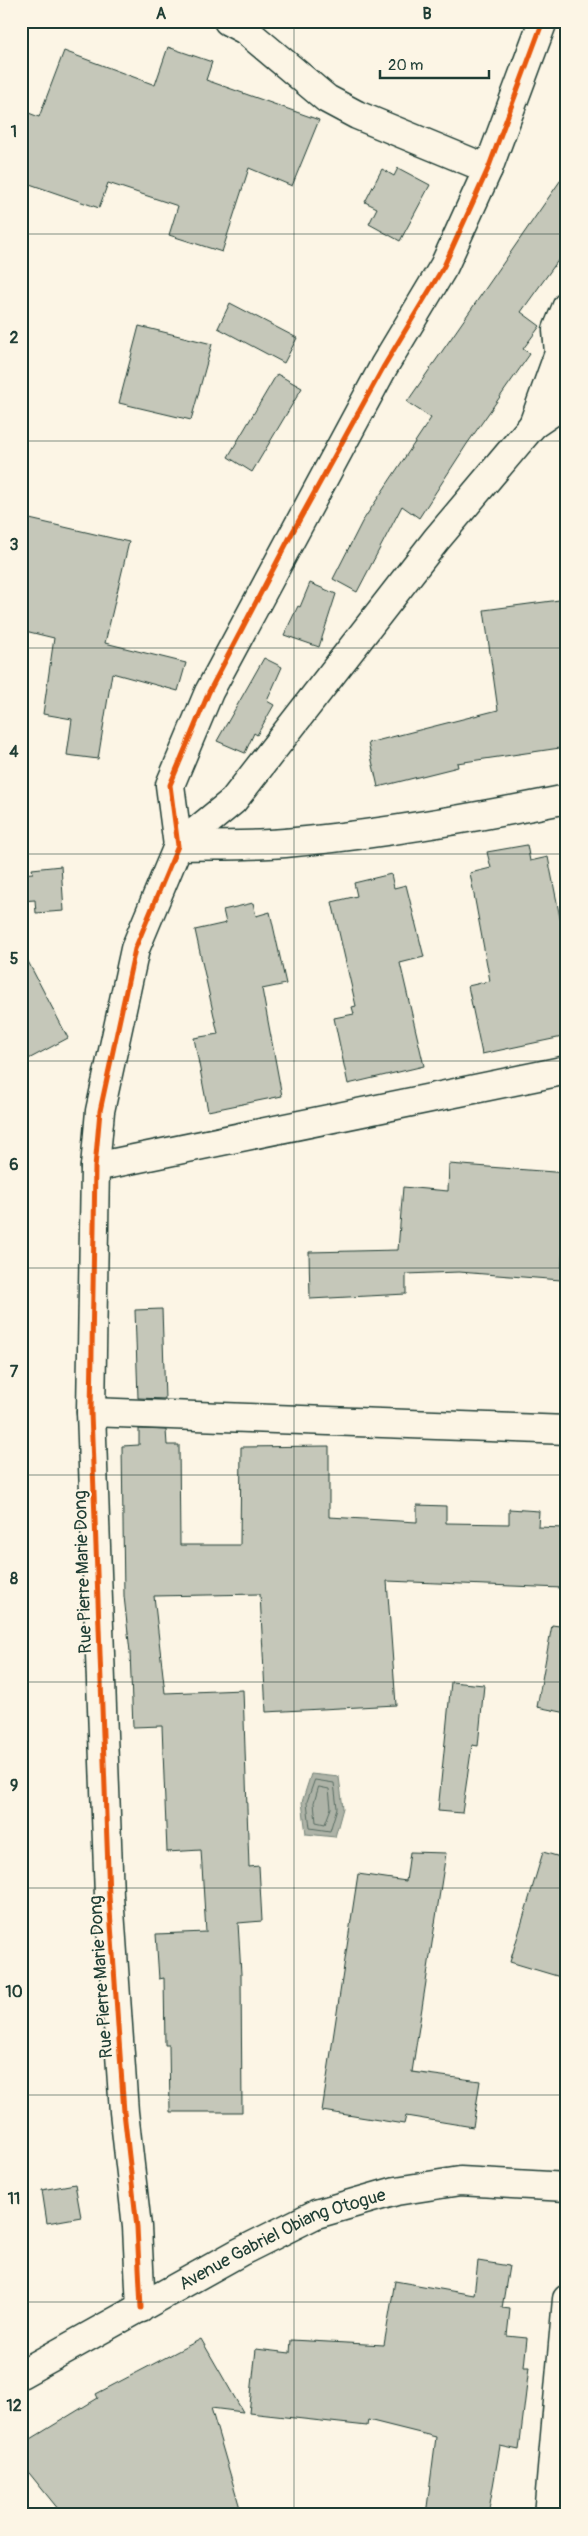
<svg xmlns="http://www.w3.org/2000/svg" width="588" height="2536" viewBox="0 0 588 2536" font-family="Pangolin,sans-serif">
	<style>
		.water { fill: #aeb3a7; stroke: #758479 }
		.lines { fill: none; stroke-linecap: round; stroke-linejoin: round }
		.shore { stroke: #586c62; stroke-width: 1 }
		.building { fill: #c5c7b9; stroke: #1f3d34 }
		.minor-casing { stroke: #1f3d34; stroke-width: 31 }
		.minor { stroke: #fcf5e5; stroke-width: 28 }
		.cycleway-casing { stroke: #fcf5e5; stroke-width: 8 }
		.cycleway { stroke: #e8590c; stroke-width: 5 }
		.grid { fill: none; stroke: #1f3d34; stroke-width: 1; stroke-opacity: 0.55 }
		.labels { text-anchor: middle; dominant-baseline: central; stroke-width: 4; stroke-linejoin: round; paint-order: stroke }
		.street-label { font-size: 18px; fill: #1f3d34; stroke: #fcf5e5 }
		.neatline { fill: none; stroke: #1f3d34; stroke-width: 2 }
		.grid-label { font-size: 16px; text-anchor: middle; font-weight: bold; fill: #1f3d34 }
	</style>
	<rect width="100%" height="100%" fill="#fcf5e5"/>
	<filter id="ink" filterUnits="userSpaceOnUse"><feTurbulence type="fractalNoise" baseFrequency=".02" numOctaves="2"/><feDisplacementMap in="SourceGraphic" scale="10" xChannelSelector="R" yChannelSelector="G"/><feConvolveMatrix kernelMatrix="1 2 1 2 8 2 1 2 1" color-interpolation-filters="sRGB"/></filter>
	<g filter="url(#ink)">
		<!-- water -->
		<polygon class="water" points="311,1774 339,1777 343,1808 335,1837 306,1834 302,1802"/>
		<g class="lines">
			<!-- shore -->
			<g class="shore">
				<polygon points="315,1780 334,1783 337,1808 330,1831 310,1828 307,1802"/>
				<polygon points="319,1787 329,1789 331,1808 325,1824 316,1822 314,1803"/>
			</g>
		</g>
		<!-- building -->
		<g class="building">
			<polygon points="168,47 212,62 206,80 319,120 292,186 249,168 222,252 169,235 178,206 108,183 99,208 21,181 21,110 39,117 64,51 155,85"/>
			<polygon points="398,168 430,185 400,241 369,224 377,208 365,202 382,169 394,176"/>
			<polygon points="567,171 567,248 521,312 540,326 523,349 530,354 467,444 419,518 402,506 357,592 333,579 362,522 431,418 407,402"/>
			<polygon points="230,303 297,338 284,363 218,328"/>
			<polygon points="139,326 212,344 191,420 119,403"/>
			<polygon points="277,374 302,388 252,472 228,457"/>
			<polygon points="21,517 129,542 105,643 186,663 178,691 112,673 98,759 67,755 72,719 43,714 54,638 21,630"/>
			<polygon points="310,583 336,594 319,647 284,635 298,606 300,607"/>
			<polygon points="567,599 567,747 457,763 458,767 378,787 368,743 498,710 484,610"/>
			<polygon points="264,658 282,667 267,701 274,705 257,735 254,733 245,753 217,741"/>
			<polygon points="527,845 530,861 548,857 567,953 567,1036 482,1054 468,986 490,981 470,873 491,868 487,852"/>
			<polygon points="61,866 64,911 36,913 35,900 21,901 21,874 33,873 32,869"/>
			<polygon points="391,874 394,888 406,885 424,957 400,963 424,1066 348,1084 334,1018 354,1014 352,1007 356,1006 332,902 357,896 354,883"/>
			<polygon points="253,903 256,916 270,912 286,984 262,989 282,1096 208,1111 194,1038 218,1034 195,930 226,923 223,910"/>
			<polygon points="21,948 68,1038 21,1063"/>
			<polygon points="449,1164 567,1173 561,1280 459,1272 406,1274 406,1294 310,1299 309,1252 398,1250 403,1187 448,1191"/>
			<polygon points="162,1309 165,1399 138,1398 135,1310"/>
			<polygon points="139,1429 166,1430 167,1445 179,1445 180,1545 240,1545 241,1447 329,1446 329,1517 417,1522 417,1505 446,1506 446,1523 509,1524 509,1509 539,1511 538,1527 564,1528 562,1588 387,1581 396,1705 266,1712 260,1594 154,1596 165,1693 243,1690 249,1867 259,1866 262,1921 238,1923 241,1974 242,2112 170,2112 169,2045 165,2045 164,1978 159,1979 156,1934 206,1932 201,1850 167,1852 162,1726 133,1727 130,1652 124,1596 122,1446 139,1445"/>
			<polygon points="552,1625 567,1627 567,1713 537,1707"/>
			<polygon points="451,1682 484,1685 478,1746 472,1745 462,1813 438,1811"/>
			<polygon points="410,1852 446,1853 412,2072 480,2081 473,2127 406,2116 404,2124 322,2111 358,1874 406,1881"/>
			<polygon points="543,1852 567,1859 567,1979 510,1962"/>
			<polygon points="75,2184 81,2217 47,2223 42,2190"/>
			<polygon points="478,2261 509,2266 502,2308 510,2309 507,2336 527,2338 524,2367 529,2367 519,2450 500,2446 488,2515 426,2515 436,2437 368,2420 367,2426 249,2413 256,2349 290,2353 291,2340 384,2345 395,2281 474,2295"/>
			<polygon points="201,2339 243,2412 211,2408 242,2515 63,2515 21,2463 21,2445 98,2398 96,2394"/>
		</g>
		<g class="lines">
			<defs>
				<g id="minor">
					<polyline points="228,21 245,30 327,99 357,115 488,169"/>
					<polyline points="533,425 559,353 557,330 567,306"/>
					<polyline points="178,846 170,785 209,692 384,366 444,266 488,169 543,21"/>
					<polyline points="178,846 233,801 436,540 533,425 567,402"/>
					<path d="M178,846C214,845 250,846 285,843C379,835 474,818 567,799"/>
					<polyline points="95,1167 567,1070"/>
					<polyline points="91,1412 567,1430"/>
					<polyline points="141,2308 137,2227 124,2112 109,1896 91,1412 95,1167 100,1111 135,949 178,846"/>
					<path id="s1" d="M21,2374L240,2252L316,2214L396,2191L460,2181L567,2187"/>
					<polyline points="548,2515 567,2299"/>
				</g>
			</defs>
			<!-- minor casing -->
			<use href="#minor" class="minor-casing"/>
			<!-- minor -->
			<use href="#minor" class="minor"/>
			<defs>
				<polyline id="cycleway" points="141,2308 137,2227 124,2112 109,1896 91,1412 95,1167 100,1111 135,949 178,846 170,785 209,692 290,537 384,366 444,266 488,169 543,21"/>
			</defs>
			<!-- cycleway casing -->
			<use href="#cycleway" class="cycleway-casing"/>
			<!-- cycleway -->
			<use href="#cycleway" class="cycleway"/>
		</g>
	</g>
	<!-- grid -->
	<path class="grid" d="M294,21V2515M21,234H567M21,441H567M21,648H567M21,854H567M21,1061H567M21,1268H567M21,1475H567M21,1682H567M21,1888H567M21,2095H567M21,2302H567"/>
	<g class="labels">
		<!-- street labels -->
		<g class="street-label">
			<text transform="translate(83 1572) rotate(-92)">Rue Pierre Marie Dong</text>
			<text transform="translate(101 1977) rotate(-94)">Rue Pierre Marie Dong</text>
			<text stroke="none"><textPath href="#s1" startOffset="295">Avenue Gabriel Obiang Otogue</textPath></text>
		</g>
	</g>
	<!-- margin -->
	<rect width="588" height="2536" fill="none" stroke="#fcf5e5" stroke-width="55"/>
	<!-- scale -->
	<path d="M380 70v8h109v-8" fill="none" stroke="#1f3d34" stroke-width="2.5"/>
	<text x="388" y="70" font-size="15" fill="#1f3d34" stroke="#fcf5e5" stroke-width="4" paint-order="stroke">20 m</text>
	<rect x="28" y="28" width="532" height="2480" class="neatline"/>
	<g class="grid-label">
		<text x="161" y="19">A</text>
		<text x="427" y="19">B</text>
		<text x="14" y="137">1</text>
		<text x="14" y="343">2</text>
		<text x="14" y="550">3</text>
		<text x="14" y="757">4</text>
		<text x="14" y="964">5</text>
		<text x="14" y="1170">6</text>
		<text x="14" y="1377">7</text>
		<text x="14" y="1584">8</text>
		<text x="14" y="1791">9</text>
		<text x="14" y="1997">10</text>
		<text x="14" y="2204">11</text>
		<text x="14" y="2411">12</text>
	</g>
</svg>
